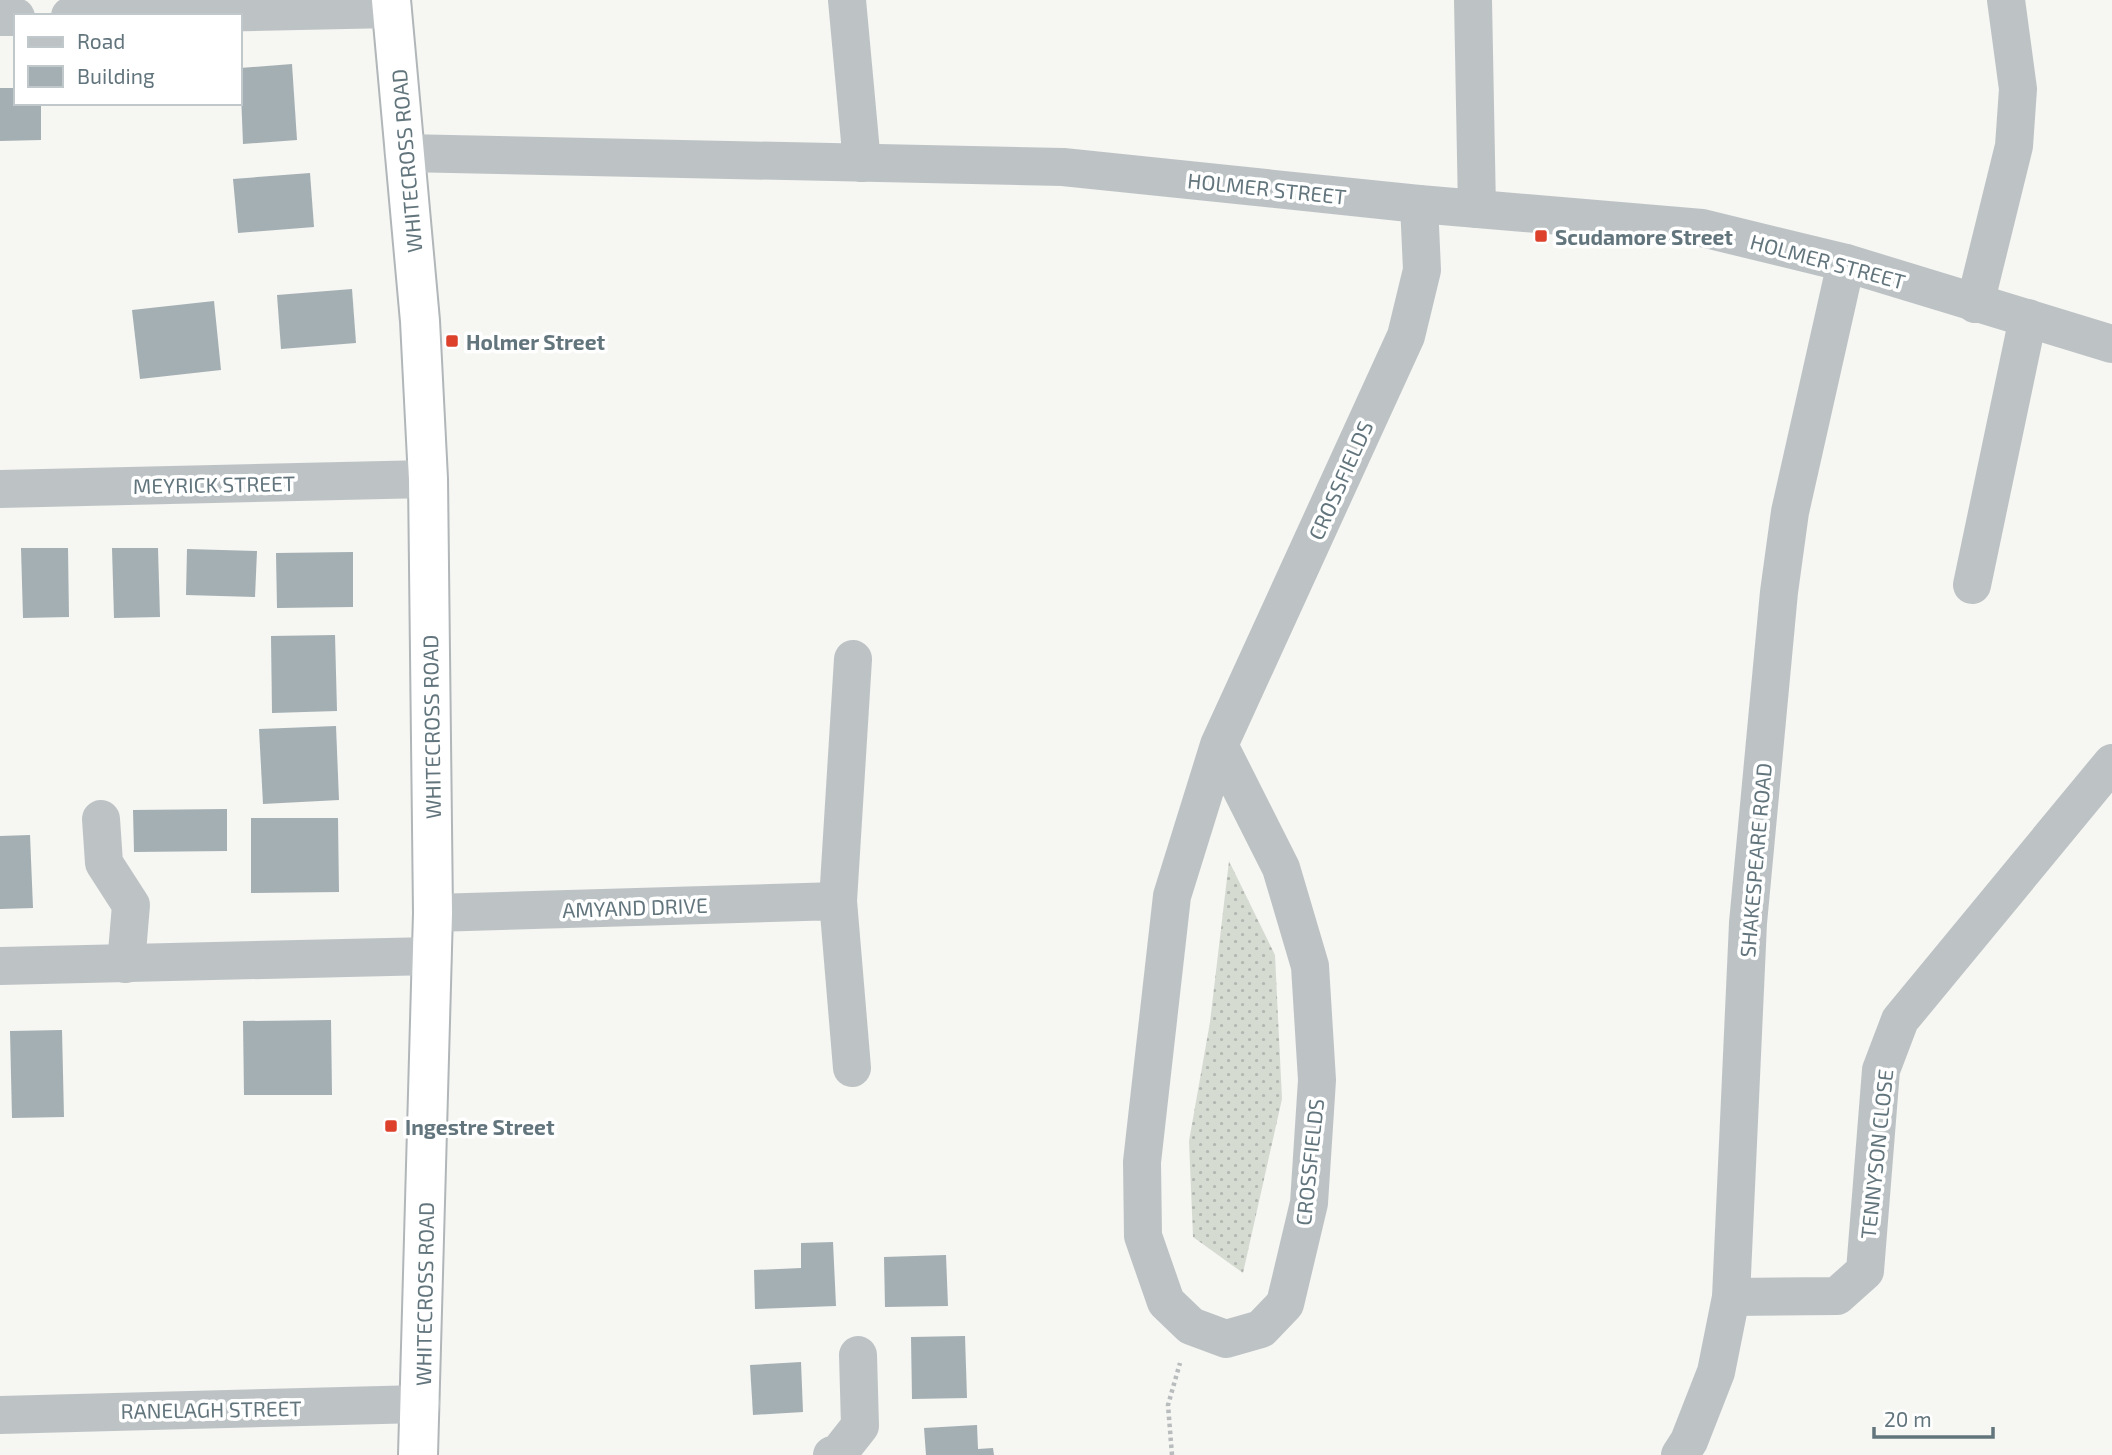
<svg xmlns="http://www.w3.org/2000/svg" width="2112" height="1455" viewBox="0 0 2112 1455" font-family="'Exo 2',sans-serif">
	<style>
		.grass { fill: url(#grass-dots) }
		.building { fill: #a4afb3 }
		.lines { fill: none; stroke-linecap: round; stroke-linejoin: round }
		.highway-casing { stroke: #b1b6b8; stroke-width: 42 }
		.path { stroke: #b8bcbd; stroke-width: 4.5; stroke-dasharray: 3.5 3.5; stroke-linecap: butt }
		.minor { stroke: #bdc3c5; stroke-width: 38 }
		.highway { stroke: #fff; stroke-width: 38 }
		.poi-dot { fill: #de412b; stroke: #fff; stroke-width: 2.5 }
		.labels { text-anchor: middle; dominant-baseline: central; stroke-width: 7; stroke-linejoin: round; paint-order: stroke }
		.street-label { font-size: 21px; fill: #62757d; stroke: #fff }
		.poi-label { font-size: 21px; font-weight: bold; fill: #62757d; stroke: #fff; text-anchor: start }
	</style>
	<defs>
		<pattern id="grass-dots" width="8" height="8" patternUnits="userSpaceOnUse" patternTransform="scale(1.75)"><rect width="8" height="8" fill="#d6dbd2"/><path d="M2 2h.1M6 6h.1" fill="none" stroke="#b1b6b0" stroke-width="1.8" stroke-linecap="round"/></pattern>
	</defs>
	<rect width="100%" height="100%" fill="#f6f6f3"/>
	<!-- grass -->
	<polygon class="grass" points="1229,861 1275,955 1282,1099 1243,1273 1193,1237 1189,1141 1210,1022"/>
	<!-- building -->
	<g class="building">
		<polygon points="292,64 297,140 243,144 240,68"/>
		<polygon points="0,88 16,88 16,103 41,103 41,140 0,141"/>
		<polygon points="310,173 314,227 238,233 233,179"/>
		<polygon points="352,289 356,343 281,349 277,295"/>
		<polygon points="214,301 221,370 140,379 132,310"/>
		<polygon points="21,548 68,548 69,617 23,618"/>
		<polygon points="112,548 158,548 160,617 114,618"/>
		<polygon points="187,549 257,551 255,597 186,595"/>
		<polygon points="353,552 353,607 277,608 276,553"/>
		<polygon points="335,635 337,711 272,713 271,636"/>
		<polygon points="336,726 339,800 263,804 259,729"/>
		<polygon points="227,809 227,851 134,852 133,810"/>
		<polygon points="251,818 338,818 339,892 251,893"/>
		<polygon points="30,835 33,908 0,909 0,836"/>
		<polygon points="331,1020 332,1095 244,1095 243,1021"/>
		<polygon points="62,1030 64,1117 12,1118 10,1031"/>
		<polygon points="833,1242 836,1306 755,1309 754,1270 801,1268 801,1243"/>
		<polygon points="946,1255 948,1306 885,1307 884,1257"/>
		<polygon points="965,1336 967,1398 912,1399 911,1337"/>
		<polygon points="801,1362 803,1412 753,1415 750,1365"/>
		<polygon points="977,1425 978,1449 993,1448 994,1455 926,1455 924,1428"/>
	</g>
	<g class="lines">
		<defs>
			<polyline id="highway" points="391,0 420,321 428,479 433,913 418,1455"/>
		</defs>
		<!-- highway casing -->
		<use href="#highway" class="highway-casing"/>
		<!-- path -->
		<polyline class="path" points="1172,1455 1168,1405 1180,1363"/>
		<!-- minor -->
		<g class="minor">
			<polyline points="847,0 862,163"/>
			<polyline points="1473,0 1477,209"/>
			<polyline points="70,16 392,9"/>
			<polyline points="0,17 16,17"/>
			<polyline points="404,153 1063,167 1419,204 1702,228 1846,263 2112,344"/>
			<polyline points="1975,304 2014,146 2018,89 2006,0"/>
			<polyline points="0,489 428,479"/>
			<polyline points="1972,585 2028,318"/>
			<polyline points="1219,745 1281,868 1310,966 1317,1080 1309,1203 1285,1304 1261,1329 1226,1339 1191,1326 1166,1302 1143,1236 1142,1162 1172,896 1219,745 1406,336 1422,270 1419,204"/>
			<polyline points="101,819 104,863 131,905 126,964"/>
			<polyline points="838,901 853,659"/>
			<polyline points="433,913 838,901 852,1068"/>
			<polyline points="0,966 432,956"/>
			<polyline points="1731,1297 1837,1296 1865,1271 1881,1070 1900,1020 2112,763"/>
			<polyline points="0,1415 421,1404"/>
			<polyline points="832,1455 838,1454 860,1426 858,1355"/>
			<polyline points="1680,1455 1689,1441 1716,1372 1731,1297 1748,923 1779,592 1790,512 1846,263"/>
		</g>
		<!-- highway -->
		<use href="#highway" class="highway"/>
	</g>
	<!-- markers -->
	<g class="poi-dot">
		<rect x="1534" y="229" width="14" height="14" rx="3.5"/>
		<rect x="445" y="334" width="14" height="14" rx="3.5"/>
		<rect x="384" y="1119" width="14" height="14" rx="3.5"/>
	</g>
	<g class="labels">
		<!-- street labels -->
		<g class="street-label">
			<text transform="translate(406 161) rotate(-95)">WHITECROSS ROAD</text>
			<text transform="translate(1267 188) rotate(6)">HOLMER STREET</text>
			<text transform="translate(1828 261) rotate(15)">HOLMER STREET</text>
			<text transform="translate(1340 480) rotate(-66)">CROSSFIELDS</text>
			<text transform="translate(214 484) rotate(-1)">MEYRICK STREET</text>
			<text transform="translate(431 727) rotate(-91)">WHITECROSS ROAD</text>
			<text transform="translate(1755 860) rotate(-85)">SHAKESPEARE ROAD</text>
			<text transform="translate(635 907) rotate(-2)">AMYAND DRIVE</text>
			<text transform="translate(1876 1154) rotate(-84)">TENNYSON CLOSE</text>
			<text transform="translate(1309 1162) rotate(-84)">CROSSFIELDS</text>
			<text transform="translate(424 1294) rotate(-89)">WHITECROSS ROAD</text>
			<text transform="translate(211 1409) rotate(-1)">RANELAGH STREET</text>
		</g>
		<!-- poi labels -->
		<g class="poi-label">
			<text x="1555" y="236">Scudamore Street</text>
			<text x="466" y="341">Holmer Street</text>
			<text x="405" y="1126">Ingestre Street</text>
		</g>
	</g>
	<!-- legend -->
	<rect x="14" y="14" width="228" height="91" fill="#ffffff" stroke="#c0c8cb" stroke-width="2"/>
	<rect x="28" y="37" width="35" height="10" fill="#bdc3c5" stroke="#c0c8cb" stroke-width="2"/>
	<text x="77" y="49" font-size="21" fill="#62757d">Road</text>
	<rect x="28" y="66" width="35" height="21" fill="#a4afb3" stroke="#c0c8cb" stroke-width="2"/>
	<text x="77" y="84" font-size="21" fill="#62757d">Building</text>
	<!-- scale -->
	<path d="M1874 1427v10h119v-10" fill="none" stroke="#62757d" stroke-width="3.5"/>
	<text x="1884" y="1427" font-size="21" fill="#62757d" stroke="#ffffff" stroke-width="5" paint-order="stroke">20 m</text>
</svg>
